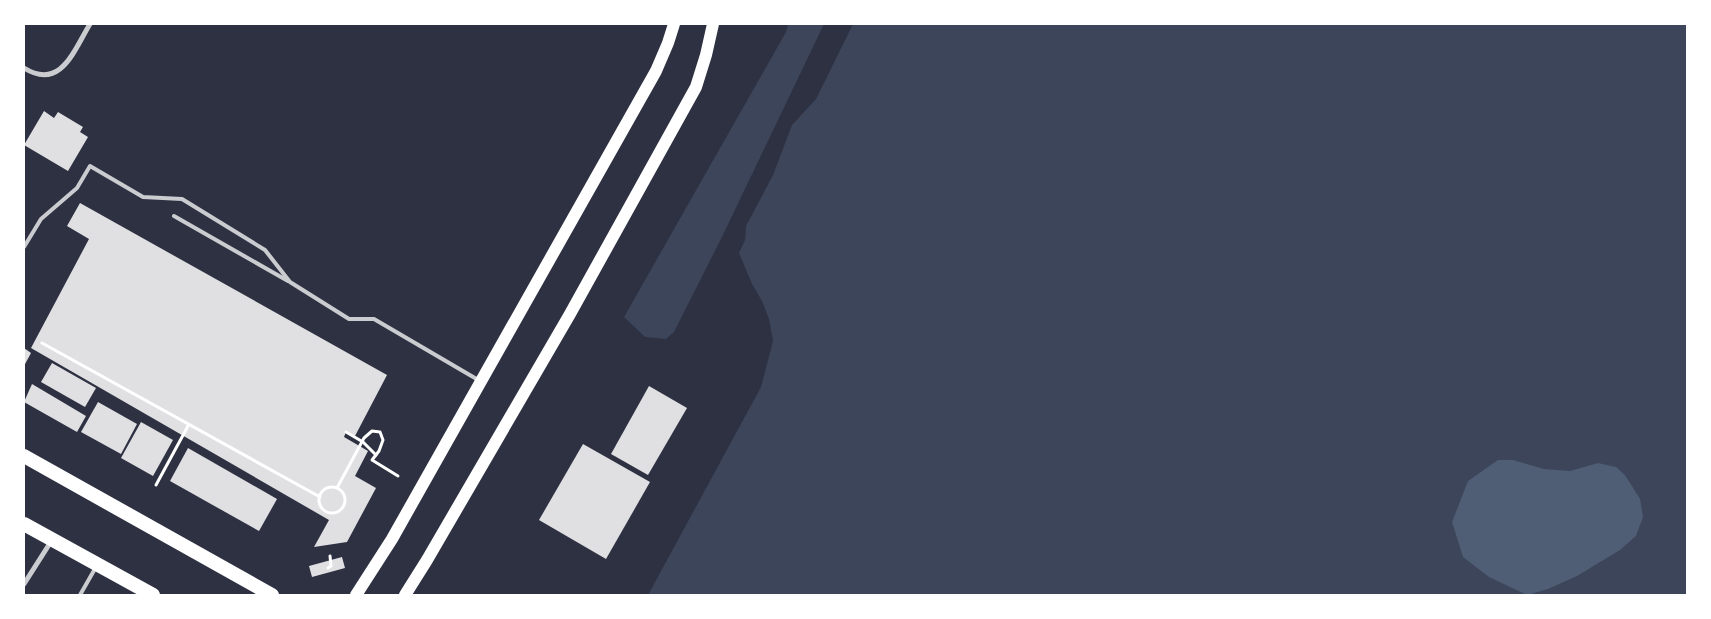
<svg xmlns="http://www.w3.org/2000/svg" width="1711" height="619" viewBox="0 0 1711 619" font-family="Inter,sans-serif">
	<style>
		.green { fill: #3c4559 }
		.water { fill: #4f5d75 }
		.building { fill: #e0e0e3 }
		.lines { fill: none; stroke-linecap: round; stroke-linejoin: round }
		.path { stroke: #fff; stroke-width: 3 }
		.service { stroke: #caccd0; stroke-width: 4 }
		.minor { stroke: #caccd0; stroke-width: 5 }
		.primary { stroke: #fff; stroke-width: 12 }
		.trunk { stroke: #fff; stroke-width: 14 }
	</style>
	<rect width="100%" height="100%" fill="#2d3142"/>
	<!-- green -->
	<g class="green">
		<polygon points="788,24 824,24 721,239 674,332 666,339 645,337 624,317 786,32"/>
		<polygon points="853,24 1687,24 1687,595 648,595 761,387 773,341 769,319 762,301 752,284 739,253 745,240 746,226 773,175 792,125 816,99"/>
	</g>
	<!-- water -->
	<polygon class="water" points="1498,460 1513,460 1544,469 1570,471 1598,463 1616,467 1625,475 1640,499 1643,517 1636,536 1620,550 1577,576 1548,589 1527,595 1489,577 1463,557 1452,522 1468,481"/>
	<!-- building -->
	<g class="building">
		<polygon points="44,111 54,118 58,112 83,127 80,132 88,137 68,171 24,145"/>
		<polygon points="80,203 387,375 355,436 346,432 344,437 368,451 355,476 376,488 347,542 314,547 329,520 31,348 89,239 67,226"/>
		<polygon points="24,348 31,353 24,366"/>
		<polygon points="52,363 96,388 85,407 41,382"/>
		<polygon points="32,384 86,416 77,432 24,402"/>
		<polygon points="649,386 687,408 648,475 611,454"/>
		<polygon points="98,402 137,424 121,454 81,432"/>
		<polygon points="141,422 173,440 153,476 121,458"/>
		<polygon points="583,444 650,482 606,559 539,520"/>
		<polygon points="188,448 277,499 259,531 170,481"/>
		<polygon points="342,557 345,568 312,577 309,566"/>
	</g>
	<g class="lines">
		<!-- path -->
		<g class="path">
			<polyline points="42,343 320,497"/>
			<polyline points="346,432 363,442 376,455"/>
			<polyline points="156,485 188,426"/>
			<circle cx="332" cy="500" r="13"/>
			<polyline points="337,488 364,438 372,431 380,432 383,440 379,451 372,460 398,476"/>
			<polyline points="328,568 331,566 330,556"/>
		</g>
		<!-- service -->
		<g class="service">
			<polyline points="174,216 288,281"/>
			<polyline points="24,247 41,219 77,188 90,166 143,197 182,199 265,250 290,282 349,319 374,319 480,381"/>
			<polyline points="80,595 96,567"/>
		</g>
		<!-- minor -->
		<g class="minor">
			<path d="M24,68C61,91 74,50 90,24"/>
			<polyline points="24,584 52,540"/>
		</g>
		<!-- primary -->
		<g class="primary">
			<polyline points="356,595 392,539 656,71 668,43 674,24"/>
			<polyline points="405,595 427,560 570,314 696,87 706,55 713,24"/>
		</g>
		<!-- trunk -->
		<g class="trunk">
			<polyline points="24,456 272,595"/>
			<polyline points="24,524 153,595"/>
		</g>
	</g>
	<!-- border -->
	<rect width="1711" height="619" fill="none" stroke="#ffffff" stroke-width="50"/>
</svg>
